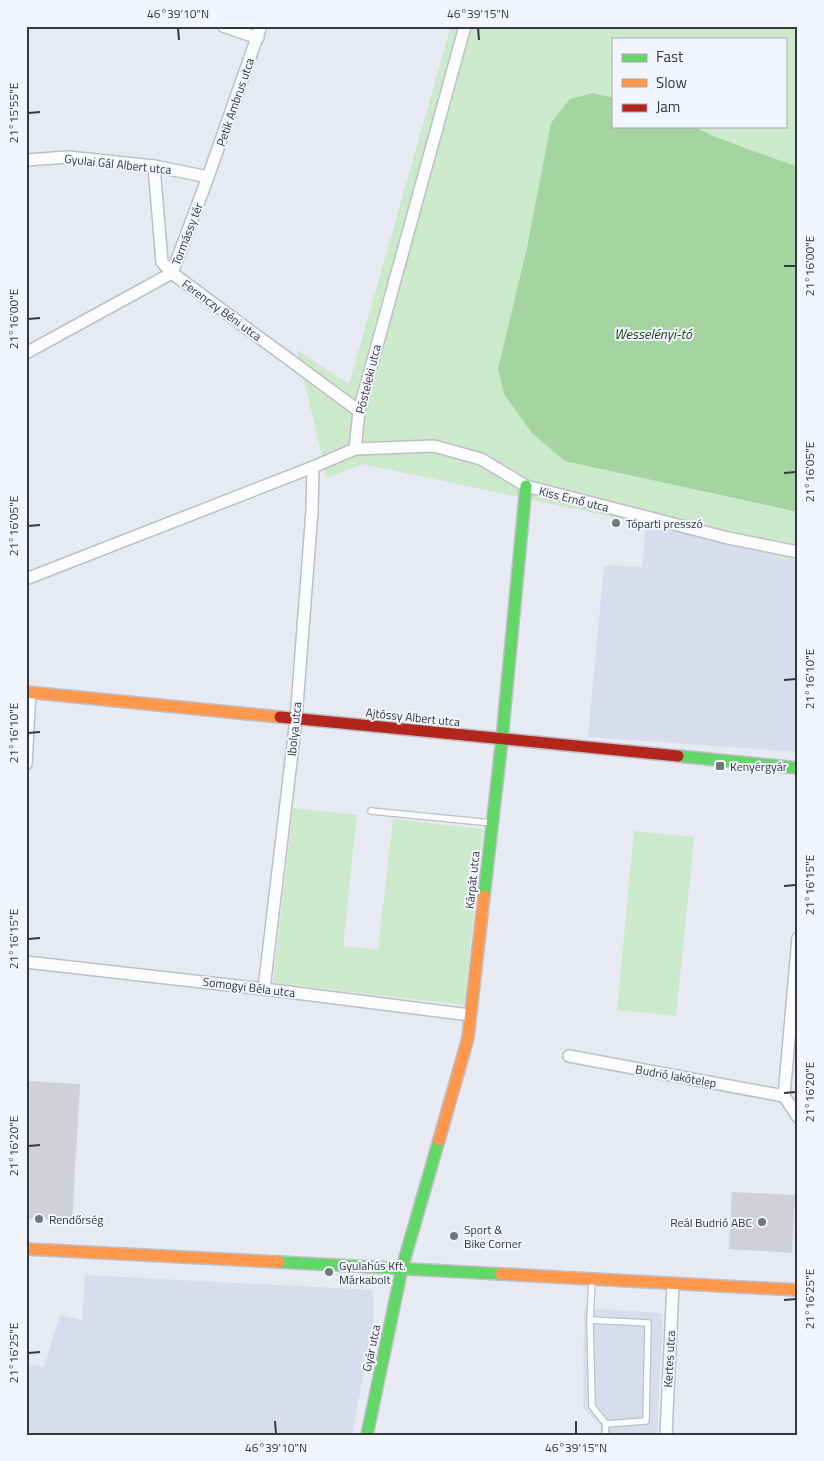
<svg xmlns="http://www.w3.org/2000/svg" width="824" height="1461" viewBox="0 0 824 1461" font-family="'Titillium Web',sans-serif">
	<style>
		.built { fill: #d8dded }
		.green { fill: #cce9cc; fill-rule: evenodd }
		.water { fill: #a4d4a0 }
		.building { fill: #cfd1d7 }
		.lines { fill: none; stroke-linecap: round; stroke-linejoin: round }
		.lane-casing { stroke: #bdbfc5; stroke-width: 8 }
		.street-casing { stroke: #bdbfc5; stroke-width: 14 }
		.fast-casing { stroke: #bdbfc5; stroke-width: 14 }
		.slow-casing { stroke: #bdbfc5; stroke-width: 14 }
		.jam-casing { stroke: #bdbfc5; stroke-width: 14 }
		.lane { stroke: #fbfcfd; stroke-width: 5.5 }
		.street { stroke: #fbfcfd; stroke-width: 11 }
		.fast { stroke: #63d668; stroke-width: 11 }
		.slow { stroke: #ff974d; stroke-width: 11 }
		.jam { stroke: #b3261e; stroke-width: 11 }
		.ticks { fill: none; stroke: #36373d; stroke-width: 2 }
		.poi-dot { fill: #74767c; stroke: #f2f4fe; stroke-width: 2 }
		.labels { text-anchor: middle; dominant-baseline: central; stroke-width: 4; stroke-linejoin: round; paint-order: stroke }
		.street-label { font-size: 12px; fill: #36373d; stroke: #f2f4fe }
		.poi-label { font-size: 12px; fill: #36373d; stroke: #f2f4fe; text-anchor: start }
		.water-label { font-size: 14px; font-style: italic; fill: #194612; stroke: #f2f4fe }
		.neatline { fill: none; stroke: #36373d; stroke-width: 2 }
		.ticks-label { font-size: 12px; text-anchor: middle; fill: #36373d }
	</style>
	<rect width="100%" height="100%" fill="#e7eaf2"/>
	<!-- built -->
	<g class="built">
		<polygon points="646,524 798,562 798,752 588,737 604,565 642,567"/>
		<polygon points="85,1275 373,1290 374,1319 352,1435 26,1435 26,1363 44,1367 60,1315 82,1320"/>
		<polygon points="584,1308 663,1313 657,1435 600,1435 601,1426 583,1408"/>
	</g>
	<!-- green -->
	<g class="green">
		<path d="M451,26H798V562L646,524L363,464L327,478L297,350L349,384ZM613,39H785V126H613Z"/>
		<polygon points="293,808 357,815 343,946 378,950 393,819 483,829 464,1005 273,983"/>
		<polygon points="634,831 694,837 676,1016 617,1010"/>
	</g>
	<!-- water -->
	<polygon class="water" points="593,93 613,98 613,126 693,126 715,137 798,167 798,512 565,461 532,433 504,394 498,369 527,248 551,123 570,99"/>
	<!-- building -->
	<g class="building">
		<polygon points="26,1081 80,1084 72,1221 26,1218"/>
		<polygon points="732,1192 795,1195 792,1253 729,1249"/>
	</g>
	<g class="lines">
		<defs>
			<g id="lane">
				<polyline points="371,811 492,823"/>
				<polyline points="592,1281 590,1320 592,1406 606,1424 605,1435"/>
				<polyline points="590,1320 648,1323 646,1421 606,1424"/>
			</g>
			<g id="street">
				<polyline points="223,26 258,38"/>
				<polyline points="26,160 68,157 154,166 208,177"/>
				<polyline points="154,166 162,262 172,273 359,411"/>
				<polyline points="172,273 208,177 261,26"/>
				<polyline points="26,353 172,273"/>
				<polyline points="355,449 359,411 465,26"/>
				<polyline points="26,579 313,467 355,449 434,446 481,459 526,486 728,538 798,552"/>
				<polyline points="26,764 30,692"/>
				<polyline points="798,938 784,1096 798,1117"/>
				<polyline points="26,962 264,989 470,1015"/>
				<polyline points="264,989 296,719 312,511 313,467"/>
				<polyline points="569,1056 784,1096"/>
				<polyline points="666,1435 673,1284"/>
			</g>
			<g id="fast">
				<polyline points="678,756 798,768"/>
				<polyline points="484,896 502,739 526,486"/>
				<polyline points="279,1262 501,1274"/>
				<polyline points="367,1435 402,1268 439,1140"/>
			</g>
			<g id="slow">
				<polyline points="26,692 280,717"/>
				<polyline points="439,1140 468,1038 484,896"/>
				<polyline points="26,1249 279,1262"/>
				<polyline points="501,1274 798,1290"/>
			</g>
			<polyline id="jam" points="280,717 678,756"/>
		</defs>
		<!-- lane casing -->
		<use href="#lane" class="lane-casing"/>
		<!-- street casing -->
		<use href="#street" class="street-casing"/>
		<!-- fast casing -->
		<use href="#fast" class="fast-casing"/>
		<!-- slow casing -->
		<use href="#slow" class="slow-casing"/>
		<!-- jam casing -->
		<use href="#jam" class="jam-casing"/>
		<!-- lane -->
		<use href="#lane" class="lane"/>
		<!-- street -->
		<use href="#street" class="street"/>
		<!-- fast -->
		<use href="#fast" class="fast"/>
		<!-- slow -->
		<use href="#slow" class="slow"/>
		<!-- jam -->
		<use href="#jam" class="jam"/>
	</g>
	<!-- ticks -->
	<path class="ticks" d="M178,28L179,40M478,28L479,40M28,113L40,112M784,266H796M28,319L40,318M784,473L796,472M28,526L40,525M784,680L796,679M28,733L40,732M784,886L796,885M28,939L40,938M784,1093L796,1092M28,1146L40,1145M784,1300L796,1299M28,1353L40,1352M275,1421L276,1434M576,1421V1434"/>
	<!-- markers -->
	<g class="poi-dot">
		<circle cx="616" cy="523" r="5"/>
		<rect x="715" y="761" width="10" height="10" rx="2.5"/>
		<circle cx="39" cy="1219" r="5"/>
		<circle cx="762" cy="1222" r="5"/>
		<circle cx="454" cy="1236" r="5"/>
		<circle cx="329" cy="1272" r="5"/>
	</g>
	<g class="labels">
		<!-- street labels -->
		<g class="street-label">
			<text transform="translate(235 102) rotate(-71)">Petik Ambrus utca</text>
			<text transform="translate(118 164) rotate(6)">Gyulai Gál Albert utca</text>
			<text transform="translate(187 234) rotate(-69)">Tormássy tér</text>
			<text transform="translate(222 310) rotate(36)">Ferenczy Béni utca</text>
			<text transform="translate(368 379) rotate(-76)">Pósteleki utca</text>
			<text transform="translate(574 499) rotate(14)">Kiss Ernő utca</text>
			<text transform="translate(413 717) rotate(6)">Ajtóssy Albert utca</text>
			<text transform="translate(294 729) rotate(-84)">Ibolya utca</text>
			<text transform="translate(472 880) rotate(-84)">Kárpát utca</text>
			<text transform="translate(249 987) rotate(7)">Somogyi Béla utca</text>
			<text transform="translate(676 1076) rotate(10)">Budrió lakótelep</text>
			<text transform="translate(371 1348) rotate(-78)">Gyár utca</text>
			<text transform="translate(669 1359) rotate(-87)">Kertes utca</text>
		</g>
		<!-- poi labels -->
		<g class="poi-label">
			<text x="626" y="523">Tóparti presszó</text>
			<text x="730" y="766">Kenyérgyár</text>
			<text x="49" y="1219">Rendőrség</text>
			<text x="752" y="1222" text-anchor="end">Reál Budrió ABC</text>
			<text x="464" y="1229">Sport &amp;<tspan x="464" dy="14">Bike Corner</tspan></text>
			<text x="339" y="1265">Gyulahús Kft.<tspan x="339" dy="14">Márkabolt</tspan></text>
		</g>
		<!-- water labels -->
		<g class="water-label">
			<text x="653" y="333">Wesselényi-tó</text>
		</g>
	</g>
	<!-- border -->
	<rect width="824" height="1461" fill="none" stroke="#f2f4fe" stroke-width="55"/>
	<!-- legend -->
	<rect x="612" y="38" width="175" height="90" fill="#f2f4fe" stroke="#a7a8b1"/>
	<rect x="622" y="54" width="25" height="8" fill="#63d668" stroke="#a7a8b1"/>
	<text x="656" y="62" font-size="15" fill="#36373d">Fast</text>
	<rect x="622" y="79" width="25" height="8" fill="#ff974d" stroke="#a7a8b1"/>
	<text x="656" y="88" font-size="15" fill="#36373d">Slow</text>
	<rect x="622" y="104" width="25" height="8" fill="#b3261e" stroke="#a7a8b1"/>
	<text x="656" y="112" font-size="15" fill="#36373d">Jam</text>
	<rect x="28" y="28" width="768" height="1406" class="neatline"/>
	<g class="ticks-label">
		<text x="178" y="18">46°39'10"N</text>
		<text x="478" y="18">46°39'15"N</text>
		<text transform="translate(14 113) rotate(-90)" y="4">21°15'55"E</text>
		<text transform="translate(810 266) rotate(-90)" y="4">21°16'00"E</text>
		<text transform="translate(14 319) rotate(-90)" y="4">21°16'00"E</text>
		<text transform="translate(810 472) rotate(-90)" y="4">21°16'05"E</text>
		<text transform="translate(14 526) rotate(-90)" y="4">21°16'05"E</text>
		<text transform="translate(810 679) rotate(-90)" y="4">21°16'10"E</text>
		<text transform="translate(14 733) rotate(-90)" y="4">21°16'10"E</text>
		<text transform="translate(810 885) rotate(-90)" y="4">21°16'15"E</text>
		<text transform="translate(14 939) rotate(-90)" y="4">21°16'15"E</text>
		<text transform="translate(810 1092) rotate(-90)" y="4">21°16'20"E</text>
		<text transform="translate(14 1146) rotate(-90)" y="4">21°16'20"E</text>
		<text transform="translate(810 1299) rotate(-90)" y="4">21°16'25"E</text>
		<text transform="translate(14 1353) rotate(-90)" y="4">21°16'25"E</text>
		<text x="276" y="1452">46°39'10"N</text>
		<text x="576" y="1452">46°39'15"N</text>
	</g>
</svg>
